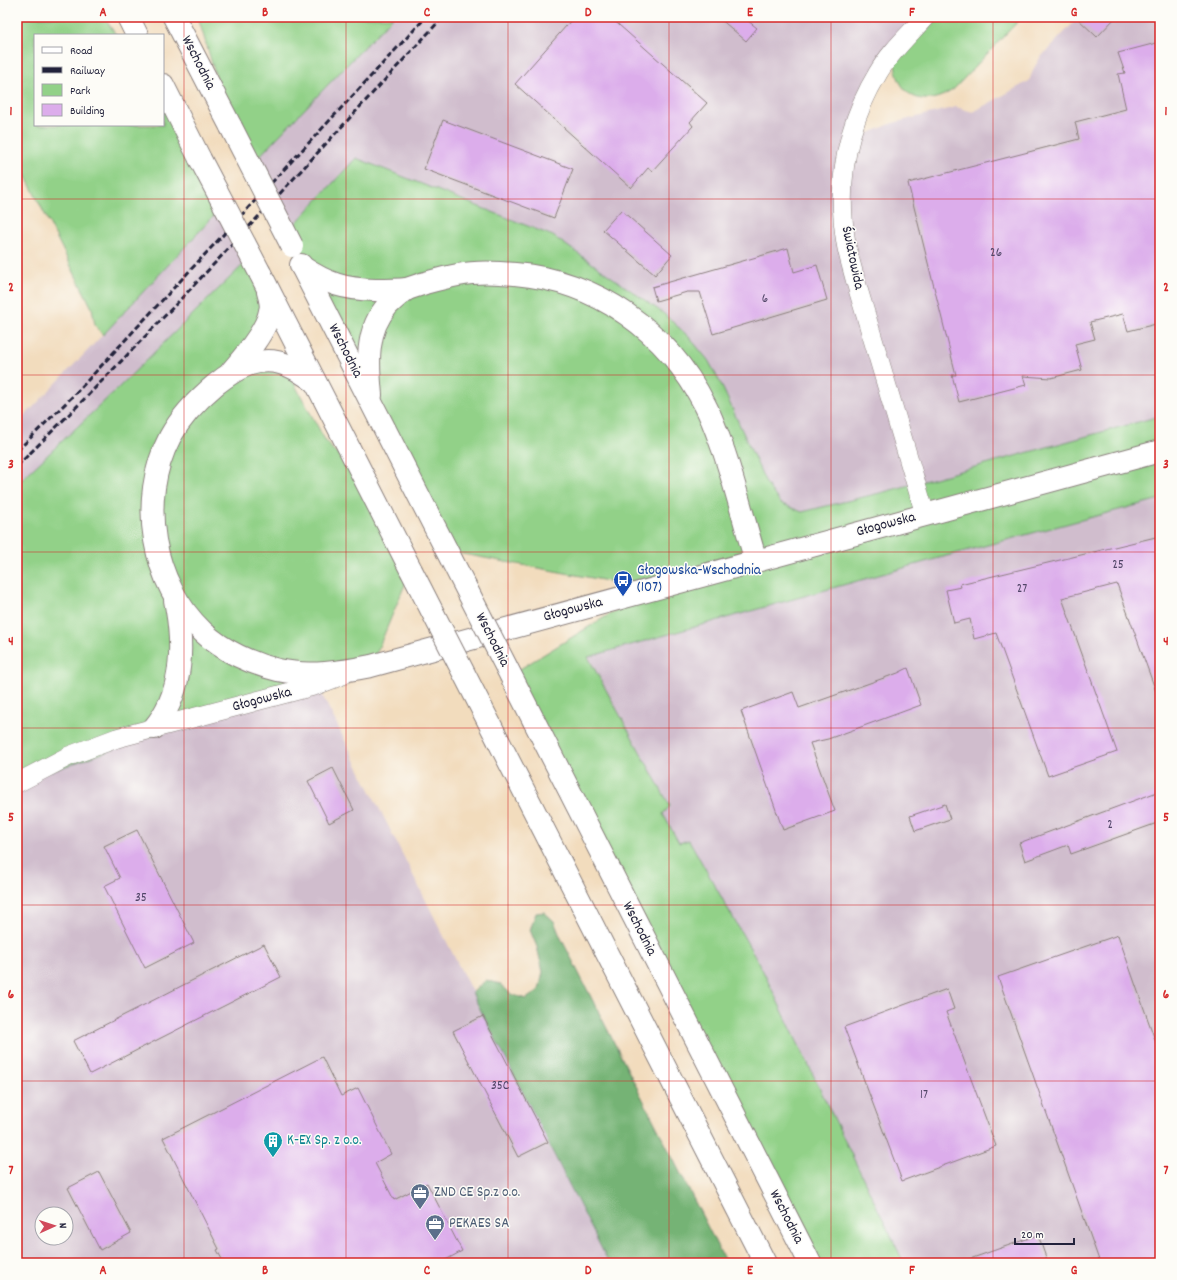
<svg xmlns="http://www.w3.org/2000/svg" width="1177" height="1280" viewBox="0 0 1177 1280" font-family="Dekko,sans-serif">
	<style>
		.industrial { fill: #d0bdcd; fill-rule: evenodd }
		.green { fill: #92d188; stroke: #5a7a62 }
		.forest { fill: #75b374; stroke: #4c6a58 }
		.building { fill: #dcadeb }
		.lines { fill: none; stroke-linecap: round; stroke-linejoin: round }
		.street-casing { stroke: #8a7f7c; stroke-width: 20 }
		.secondary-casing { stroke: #8a7f7c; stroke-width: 24 }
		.street { stroke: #fff; stroke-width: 19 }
		.secondary { stroke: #fff; stroke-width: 22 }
		.rail { stroke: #22223b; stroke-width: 3; stroke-dasharray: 6 3; stroke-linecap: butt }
		.secondary-bridge-casing { stroke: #8a7f7c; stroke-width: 24; stroke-linecap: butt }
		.secondary-bridge { stroke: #fff; stroke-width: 22 }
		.grid { fill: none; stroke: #d62828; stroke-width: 1; stroke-opacity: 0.55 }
		.labels { text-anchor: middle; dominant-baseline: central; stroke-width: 3; stroke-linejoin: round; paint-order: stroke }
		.number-label { font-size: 13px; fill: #504567 }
		.street-label { font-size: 15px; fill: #22223b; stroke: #fdfcf7 }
		.transit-label { font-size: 15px; fill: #164399; stroke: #fdfcf7; text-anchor: start }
		.culture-label { font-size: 15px; fill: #0d838f; stroke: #fdfcf7; text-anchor: start }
		.service-label { font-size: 15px; fill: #4e5e75; stroke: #fdfcf7; text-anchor: start }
		.neatline { fill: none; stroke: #d62828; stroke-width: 1.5 }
		.grid-label { font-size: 13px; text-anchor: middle; font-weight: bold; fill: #d62828 }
	</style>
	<rect width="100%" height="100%" fill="#fdfcf7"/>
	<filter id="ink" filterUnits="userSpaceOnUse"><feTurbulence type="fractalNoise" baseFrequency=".025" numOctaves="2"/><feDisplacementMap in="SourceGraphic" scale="8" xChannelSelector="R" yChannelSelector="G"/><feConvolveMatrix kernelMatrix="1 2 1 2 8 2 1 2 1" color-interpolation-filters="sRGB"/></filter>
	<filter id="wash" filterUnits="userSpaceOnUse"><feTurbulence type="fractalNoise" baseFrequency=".012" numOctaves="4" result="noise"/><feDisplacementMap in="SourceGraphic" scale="16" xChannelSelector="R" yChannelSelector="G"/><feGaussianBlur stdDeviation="0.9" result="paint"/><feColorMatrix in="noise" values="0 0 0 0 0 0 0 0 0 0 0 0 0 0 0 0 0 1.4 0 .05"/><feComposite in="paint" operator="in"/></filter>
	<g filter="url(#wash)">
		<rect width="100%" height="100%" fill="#f2dcbd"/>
		<!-- industrial -->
		<g class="industrial">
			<polygon points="393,17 925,17 900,44 848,146 869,133 893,123 956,107 973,112 1029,81 1034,68 1040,58 1079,17 1160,17 1160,416 884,492 802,512 780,503 766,483 721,384 708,360 689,337 663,313 631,290 285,235 250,166"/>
			<polygon points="224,205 251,257 115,391 17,484 17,424 93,345"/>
			<polygon points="1160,499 1160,1263 904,1263 762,969 689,840 679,843 663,814 670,806 588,656 939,558"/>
			<path d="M317,685L609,1263H17V783L54,764ZM42,1214H66V1238H42Z"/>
		</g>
		<!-- green -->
		<g class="green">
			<polygon points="17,17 104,17 116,35 35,35 35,125 163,125 163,104 224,205 103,335 95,325 92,308 17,159"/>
			<polygon points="198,17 393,17 250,166 231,127"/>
			<path d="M925,17H1022L954,89C935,103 910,105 899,80C895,71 895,61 894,52Z"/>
			<polygon points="356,158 553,236 663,313 689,337 708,360 721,384 766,483 780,503 802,512 884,492 1160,416 1160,499 939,558 588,657 670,806 663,814 679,843 689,840 762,969 904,1263 810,1263 510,675 651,589 447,551 285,235"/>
			<polygon points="251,257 267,287 246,368 289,374 325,440 333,450 355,467 411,570 371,666 237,706 17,783 17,484 115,391"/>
		</g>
		<!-- forest -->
		<polygon class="forest" points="544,912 554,921 560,936 726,1263 609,1263 472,993 486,980 500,984 511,994 526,999 539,990 543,972 537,947 530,930 536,913"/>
		<g id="blocks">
			<!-- building -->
			<g class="building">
				<polygon points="574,17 610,17 707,103 690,122 693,126 652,171 648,168 631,188 515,84"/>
				<polygon points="718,17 743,17 757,28 746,41"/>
				<polygon points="1076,17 1116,17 1097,37"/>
				<polygon points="1160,42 1160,323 1128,331 1123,314 1090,322 1095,339 1075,344 1082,370 1051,378 1023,376 1026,385 959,402 952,375 956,375 908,183 1079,139 1075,122 1126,109 1118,74 1125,73 1118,53"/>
				<polygon points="443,120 573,169 554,218 424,169"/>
				<polygon points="621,210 672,255 655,275 603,230"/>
				<polygon points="788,248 794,272 817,265 827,300 713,334 700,292 687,292 656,301 652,287"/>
				<polygon points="1160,536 1160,697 1158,697 1117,584 1062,598 1117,752 1048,776 996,633 974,639 970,619 954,623 946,590 961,587 960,584"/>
				<polygon points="908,668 921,705 828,739 810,743 835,811 783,830 741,711 793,692 799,708 898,673"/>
				<polygon points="333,768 354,810 329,823 308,781"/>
				<polygon points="1160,791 1160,822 1071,854 1068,845 1025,861 1019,843"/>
				<polygon points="945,804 950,819 915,831 910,816"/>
				<polygon points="137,830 194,943 145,968 104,886 120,878 104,846"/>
				<polygon points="1118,935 1160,1054 1160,1263 1100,1263 998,977"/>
				<polygon points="264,944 281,977 90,1074 73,1041"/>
				<polygon points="947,989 954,1009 946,1012 996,1146 902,1181 844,1027"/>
				<polygon points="483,1016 548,1142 518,1157 453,1031"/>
				<polygon points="322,1057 341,1096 358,1088 391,1154 375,1163 394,1200 427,1183 462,1251 440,1263 224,1263 217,1250 219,1249 163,1138"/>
				<polygon points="99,1172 131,1233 100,1250 68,1188"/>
				<polygon points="1038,1235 1048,1263 964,1263 964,1261"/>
			</g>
		</g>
	</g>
	<g filter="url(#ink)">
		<use href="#blocks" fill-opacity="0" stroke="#8a7f7c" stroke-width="1"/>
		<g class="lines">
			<defs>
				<g id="street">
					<path d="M925,17C909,35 890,52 878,73C846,126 836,183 846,243C848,255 852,267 855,279L925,514"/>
					<polyline points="17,783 69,756 117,738 317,685 343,675"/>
				</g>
				<g id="secondary">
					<polyline points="128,17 137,35"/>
					<polyline points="174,17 231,127"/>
					<polyline points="163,85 200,159"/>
					<polyline points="301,265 447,551"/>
					<path d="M302,267C328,284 344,289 375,290C385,290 397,290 407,289C413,287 419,285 425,283C436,280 447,277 458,275C477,271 496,272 515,274C598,281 667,331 705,405C713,420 718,436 724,452C736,488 745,525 756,561"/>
					<polyline points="260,273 411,570"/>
					<path d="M231,372C244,357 267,330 270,311C272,305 270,299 268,292"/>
					<path d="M315,382C307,376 298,370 289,366C261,353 236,368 215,385C197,400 181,417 170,437C137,500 152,584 203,632C223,651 252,664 278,670C309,677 341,672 371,666L1160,451"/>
					<path d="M371,395C368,364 365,330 388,305C394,299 400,294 407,289"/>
					<polyline points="534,721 810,1263"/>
					<path d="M154,728C184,692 184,644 175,600"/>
					<polyline points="498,740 765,1263"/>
				</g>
			</defs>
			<!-- street casing -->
			<use href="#street" class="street-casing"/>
			<!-- secondary casing -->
			<use href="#secondary" class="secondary-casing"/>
			<!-- street -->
			<use href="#street" class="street"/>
			<!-- secondary -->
			<use href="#secondary" class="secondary"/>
			<!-- rail -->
			<g class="rail">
				<polyline points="17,451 74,395 426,17"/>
				<path d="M17,466C164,322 303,168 443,17"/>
			</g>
			<defs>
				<g id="secondary-bridge">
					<polyline points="231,127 292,246"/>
					<polyline points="200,159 260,273"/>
					<polyline points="447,551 534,721"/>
					<polyline points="411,570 498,740"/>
				</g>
			</defs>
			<!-- secondary-bridge casing -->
			<use href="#secondary-bridge" class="secondary-bridge-casing"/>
			<!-- secondary-bridge -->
			<use href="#secondary-bridge" class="secondary-bridge"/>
		</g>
	</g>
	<!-- grid -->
	<path class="grid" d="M184,17V1263M346,17V1263M508,17V1263M669,17V1263M831,17V1263M993,17V1263M17,199H1160M17,375H1160M17,552H1160M17,728H1160M17,905H1160M17,1081H1160"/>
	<!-- icons -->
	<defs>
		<symbol id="bus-pin" viewBox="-11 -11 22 30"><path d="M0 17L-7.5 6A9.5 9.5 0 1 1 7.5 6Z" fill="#1a4fb4" stroke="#fdfcf7"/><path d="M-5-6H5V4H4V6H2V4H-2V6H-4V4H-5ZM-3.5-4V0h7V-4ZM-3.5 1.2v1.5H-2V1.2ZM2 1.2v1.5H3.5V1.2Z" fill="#fff"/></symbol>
		<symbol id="building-pin" viewBox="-11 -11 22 30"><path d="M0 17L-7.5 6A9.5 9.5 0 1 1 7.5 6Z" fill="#0f9aa8" stroke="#fdfcf7"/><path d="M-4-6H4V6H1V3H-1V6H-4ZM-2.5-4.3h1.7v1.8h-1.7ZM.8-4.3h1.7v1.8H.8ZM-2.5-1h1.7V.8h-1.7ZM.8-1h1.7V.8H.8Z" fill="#fff"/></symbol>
		<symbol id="office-pin" viewBox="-11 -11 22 30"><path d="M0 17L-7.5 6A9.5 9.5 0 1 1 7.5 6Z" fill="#5c6f8a" stroke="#fdfcf7"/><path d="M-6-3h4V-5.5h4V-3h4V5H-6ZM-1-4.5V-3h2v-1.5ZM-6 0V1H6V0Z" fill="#fff"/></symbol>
	</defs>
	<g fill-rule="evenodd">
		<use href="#bus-pin" x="612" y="569" width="22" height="30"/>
		<use href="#building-pin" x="262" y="1130" width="22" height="30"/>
		<use href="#office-pin" x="409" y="1182" width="22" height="30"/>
		<use href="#office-pin" x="424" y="1213" width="22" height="30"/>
	</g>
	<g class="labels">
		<!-- number labels -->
		<g class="number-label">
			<text x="996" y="253">26</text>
			<text x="765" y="299">6</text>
			<text x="1118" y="565">25</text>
			<text x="1022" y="589">27</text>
			<text x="1110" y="825">2</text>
			<text x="141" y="898">35</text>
			<text x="500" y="1086">35C</text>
			<text x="924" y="1095">17</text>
		</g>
		<!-- street labels -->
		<g class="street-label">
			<text transform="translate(198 63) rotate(63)">Wschodnia</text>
			<text transform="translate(852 258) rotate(78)">Światowida</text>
			<text transform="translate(345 351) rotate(63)">Wschodnia</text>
			<text transform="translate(886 525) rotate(-15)">Głogowska</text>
			<text transform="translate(573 610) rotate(-15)">Głogowska</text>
			<text transform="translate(492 640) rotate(63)">Wschodnia</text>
			<text transform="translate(262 700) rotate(-15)">Głogowska</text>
			<text transform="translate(639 929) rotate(63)">Wschodnia</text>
			<text transform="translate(786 1217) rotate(63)">Wschodnia</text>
		</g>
		<!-- transit labels -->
		<g class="transit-label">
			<text x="637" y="571">Głogowska-Wschodnia<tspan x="637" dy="17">(107)</tspan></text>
		</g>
		<!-- culture labels -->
		<g class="culture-label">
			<text x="287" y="1141">K-EX Sp. z o.o.</text>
		</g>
		<!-- service labels -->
		<g class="service-label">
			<text x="434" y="1193">ZND CE Sp.z o.o.</text>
			<text x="449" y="1224">PEKAES SA</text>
		</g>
	</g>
	<!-- margin -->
	<rect width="1177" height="1280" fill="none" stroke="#fdfcf7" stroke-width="44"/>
	<!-- legend -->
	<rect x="34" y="34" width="130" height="92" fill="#fdfcf7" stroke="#a5a5ac"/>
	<rect x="42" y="47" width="20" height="6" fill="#ffffff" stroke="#a5a5ac"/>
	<text x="70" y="54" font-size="12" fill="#22223b">Road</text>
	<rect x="42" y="67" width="20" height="6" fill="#22223b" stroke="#a5a5ac"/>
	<text x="70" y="74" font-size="12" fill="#22223b">Railway</text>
	<rect x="42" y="84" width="20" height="12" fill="#92d188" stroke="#a5a5ac"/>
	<text x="70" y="94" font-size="12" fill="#22223b">Park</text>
	<rect x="42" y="104" width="20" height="12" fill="#dcadeb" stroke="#a5a5ac"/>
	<text x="70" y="114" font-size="12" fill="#22223b">Building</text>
	<!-- north arrow -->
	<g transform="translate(54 1226) rotate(87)"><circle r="19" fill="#fdfcf7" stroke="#a5a5ac"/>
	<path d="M0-3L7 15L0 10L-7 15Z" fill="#d1495b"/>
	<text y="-6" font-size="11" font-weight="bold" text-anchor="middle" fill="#22223b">N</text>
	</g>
	<!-- scale -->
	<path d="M1015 1238v6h59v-6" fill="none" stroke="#22223b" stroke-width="2"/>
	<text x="1021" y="1238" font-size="12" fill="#22223b" stroke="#fdfcf7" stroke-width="3" paint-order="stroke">20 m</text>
	<rect x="22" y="22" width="1133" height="1236" class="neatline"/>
	<g class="grid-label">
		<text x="103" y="16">A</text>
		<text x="265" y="16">B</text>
		<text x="427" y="16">C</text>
		<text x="588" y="16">D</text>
		<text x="750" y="16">E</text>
		<text x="912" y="16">F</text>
		<text x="1074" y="16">G</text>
		<text x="11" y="115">1</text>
		<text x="1166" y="115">1</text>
		<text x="11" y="291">2</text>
		<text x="1166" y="291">2</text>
		<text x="11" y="468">3</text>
		<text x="1166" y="468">3</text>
		<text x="11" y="645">4</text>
		<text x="1166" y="645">4</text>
		<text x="11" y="821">5</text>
		<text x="1166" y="821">5</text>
		<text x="11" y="998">6</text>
		<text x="1166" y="998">6</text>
		<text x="11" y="1174">7</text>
		<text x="1166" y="1174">7</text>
		<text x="103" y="1274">A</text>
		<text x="265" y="1274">B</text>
		<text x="427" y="1274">C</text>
		<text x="588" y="1274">D</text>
		<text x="750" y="1274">E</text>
		<text x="912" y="1274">F</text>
		<text x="1074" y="1274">G</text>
	</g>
</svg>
